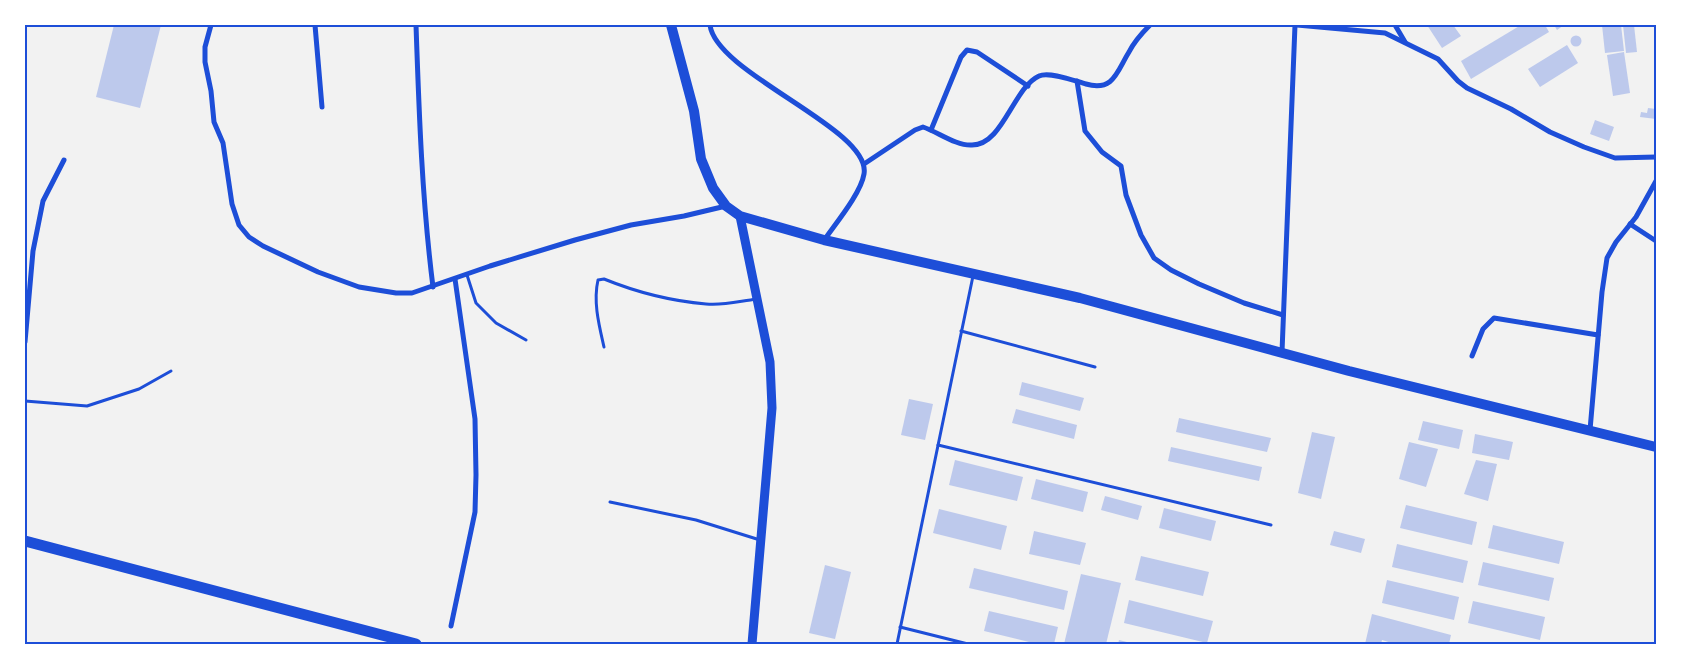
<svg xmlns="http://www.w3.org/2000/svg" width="1681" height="669" viewBox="0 0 1681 669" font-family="Barlow,sans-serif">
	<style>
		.building { fill: #bdc9ec }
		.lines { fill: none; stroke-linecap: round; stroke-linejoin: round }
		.service { stroke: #1d4ed8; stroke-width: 3 }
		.minor { stroke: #1d4ed8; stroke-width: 5 }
		.secondary { stroke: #1d4ed8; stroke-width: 9 }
		.primary { stroke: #1d4ed8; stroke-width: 10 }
		.trunk { stroke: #1d4ed8; stroke-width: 11 }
		.neatline { fill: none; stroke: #1d4ed8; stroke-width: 2 }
	</style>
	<rect width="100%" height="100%" fill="#f2f2f2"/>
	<!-- building -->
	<g class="building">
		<polygon points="114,25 161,25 140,108 96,97"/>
		<polygon points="1427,25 1453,25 1461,36 1442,48"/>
		<polygon points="1521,25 1545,25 1549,32 1471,79 1461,61"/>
		<polygon points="1554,25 1564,25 1557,30"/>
		<polygon points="1602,25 1621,25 1624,51 1605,53"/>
		<polygon points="1623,25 1634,25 1637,52 1626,53"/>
		<circle cx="1576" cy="41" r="5.5"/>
		<polygon points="1567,45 1578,63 1540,87 1528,69"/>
		<polygon points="1624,52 1630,93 1613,96 1607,55"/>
		<polygon points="1648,108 1656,109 1656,119 1640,117 1641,112 1647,113"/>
		<polygon points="1595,120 1614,127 1609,141 1590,134"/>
		<polygon points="1022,382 1084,398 1080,411 1019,395"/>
		<polygon points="909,399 933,404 925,440 901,435"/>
		<polygon points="1016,409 1077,425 1074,439 1012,423"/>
		<polygon points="1179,418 1271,438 1267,452 1176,432"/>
		<polygon points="1423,421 1463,430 1459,449 1418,440"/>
		<polygon points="1312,432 1335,437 1321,499 1298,493"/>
		<polygon points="1475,434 1513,442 1509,460 1472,453"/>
		<polygon points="1409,442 1438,449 1426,487 1399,479"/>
		<polygon points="1171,447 1262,467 1259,481 1168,461"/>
		<polygon points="955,460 1023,477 1017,501 949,485"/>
		<polygon points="1476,460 1497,464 1488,501 1464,494"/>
		<polygon points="1036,479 1088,492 1083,512 1031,499"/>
		<polygon points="1105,496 1142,506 1138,520 1101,510"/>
		<polygon points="1406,505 1477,522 1472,545 1400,528"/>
		<polygon points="1164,508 1216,521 1211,541 1159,528"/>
		<polygon points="939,509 1007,526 1001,550 933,533"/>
		<polygon points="1493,525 1564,542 1559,564 1488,548"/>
		<polygon points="1034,531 1086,543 1080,565 1029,554"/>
		<polygon points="1334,531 1365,539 1361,553 1330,545"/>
		<polygon points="1397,544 1468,561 1463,583 1392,567"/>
		<polygon points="1141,556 1209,572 1203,596 1135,580"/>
		<polygon points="1483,562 1554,578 1549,601 1478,585"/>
		<polygon points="825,565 851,572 835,639 809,633"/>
		<polygon points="974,568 1068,591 1064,610 969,588"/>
		<polygon points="1081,574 1121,583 1106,644 1064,644"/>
		<polygon points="1387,580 1459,597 1454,620 1382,603"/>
		<polygon points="1129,600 1213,621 1207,643 1124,623"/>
		<polygon points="1473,601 1545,617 1540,640 1468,623"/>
		<polygon points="989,611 1058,627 1054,644 1037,644 984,631"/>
		<polygon points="1372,614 1451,635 1449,644 1395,644 1382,640 1381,644 1365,644"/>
		<polygon points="1119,640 1131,643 1131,644 1118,644"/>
	</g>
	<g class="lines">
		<!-- service -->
		<g class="service">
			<polyline points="467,275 476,303 496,323 526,340"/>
			<polyline points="961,331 1095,367"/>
			<path d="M604,347C599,325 593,302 598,280L604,279C636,292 671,301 706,304C723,306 740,301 757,299"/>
			<polyline points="25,401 87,406 139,389 171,371"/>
			<polyline points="938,445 1271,525"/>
			<polyline points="610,502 696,520 760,540"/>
			<polyline points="900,627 968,644"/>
			<polyline points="897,644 973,276"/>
		</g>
		<!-- minor -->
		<g class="minor">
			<polyline points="211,25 205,47 205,62 211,91 214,122 223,143 232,204 239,225 249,237 263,246 318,272 359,287 396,293 412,293 490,266 575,240 631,225 684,216 726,206"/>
			<polyline points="315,25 322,107"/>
			<path d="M416,25C419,112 422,200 433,287"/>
			<path d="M710,25C716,74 872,129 864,174C861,193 836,223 825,239"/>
			<polyline points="1297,25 1385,33 1438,59 1458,81 1467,88 1511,109 1550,132 1584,147 1615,158 1656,157"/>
			<polyline points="1395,25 1405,42"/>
			<polyline points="1077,81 1085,131 1102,152 1121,166 1126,195 1141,235 1154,258 1171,270 1199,284 1244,303 1283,315"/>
			<polyline points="931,130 961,57 967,50 977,52 1028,86"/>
			<path d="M864,164L915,130L923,127C938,132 956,146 972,145C1003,145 1013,88 1039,76C1049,71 1075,81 1086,84C1114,92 1117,71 1129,52C1134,42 1142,33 1150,25"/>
			<polyline points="1630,224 1656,241"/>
			<polyline points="25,342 33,251 43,201 64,160"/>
			<polyline points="1282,352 1295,25"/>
			<polyline points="1472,356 1483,329 1494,318 1598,335"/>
			<polyline points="1590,430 1602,292 1607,258 1616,242 1636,217 1656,181"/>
			<polyline points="451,626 475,512 476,475 475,419 455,279"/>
		</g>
		<!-- secondary -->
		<polyline class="secondary" points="740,216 770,362 772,408 752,644"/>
		<!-- primary -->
		<polyline class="primary" points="671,25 694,111 701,159 713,188 726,206 740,216 824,240 1080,298 1349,371 1656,447"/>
		<!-- trunk -->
		<polyline class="trunk" points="25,541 416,644"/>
	</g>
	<!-- border -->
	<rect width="1681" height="669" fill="none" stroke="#ffffff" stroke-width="52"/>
	<rect x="26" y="26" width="1629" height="617" class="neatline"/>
</svg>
